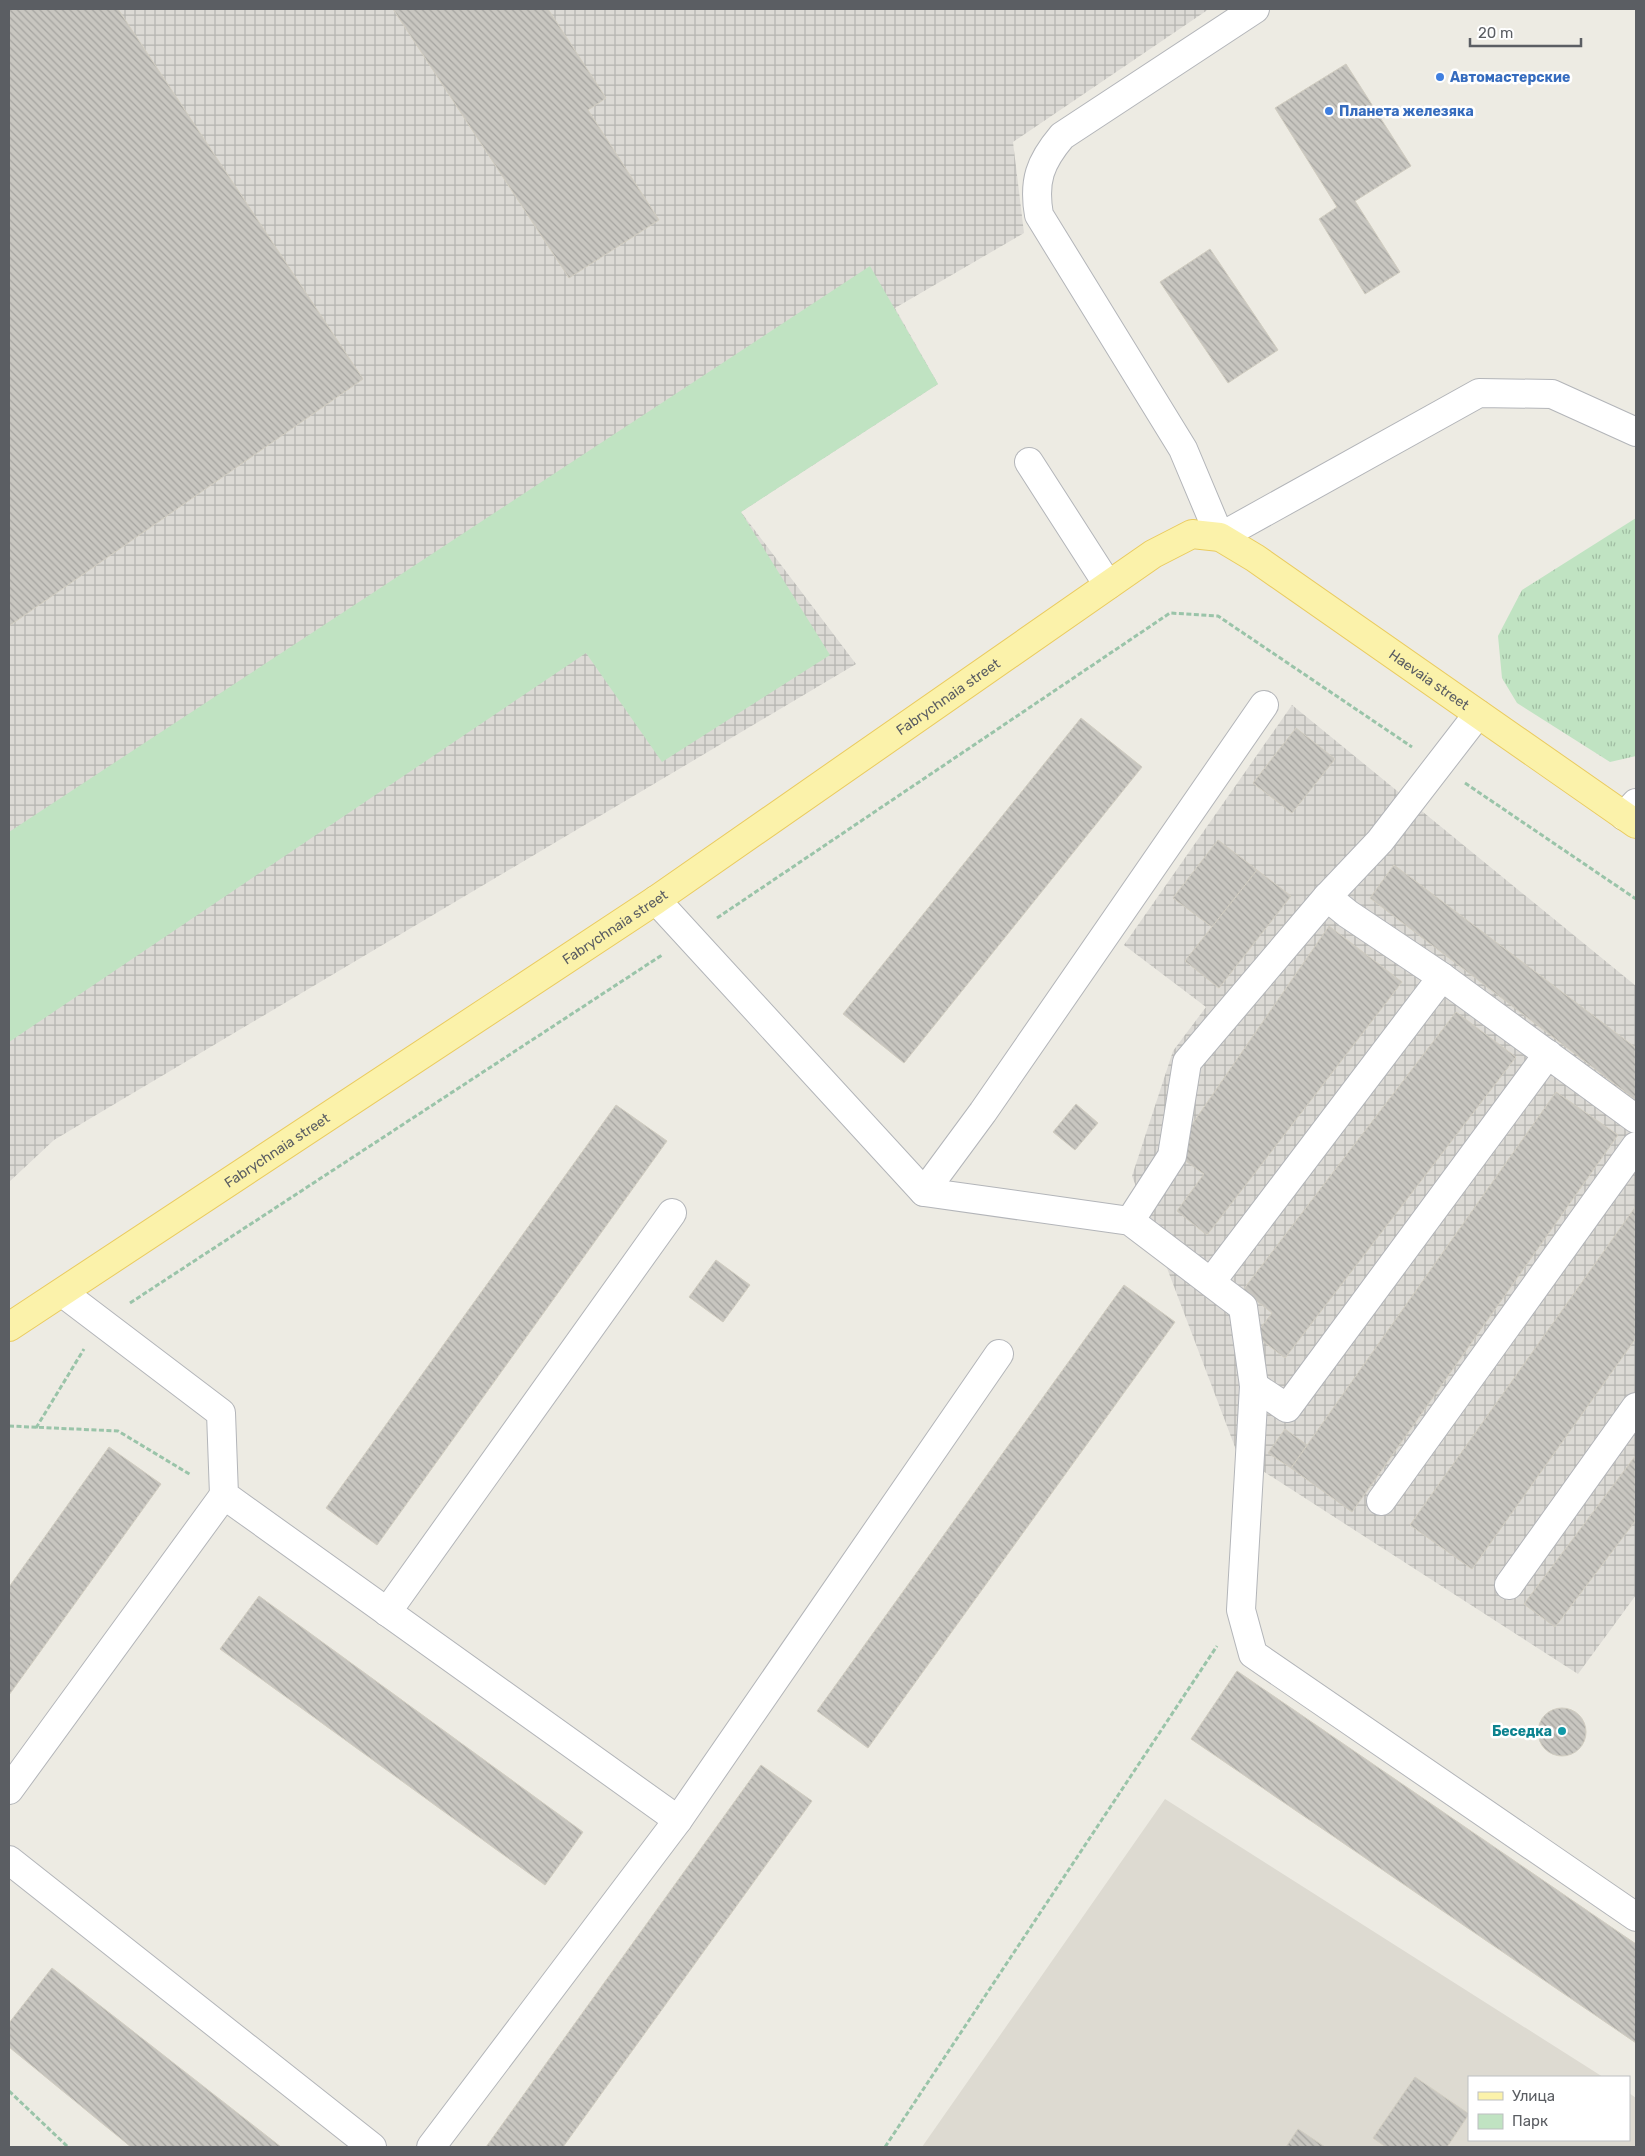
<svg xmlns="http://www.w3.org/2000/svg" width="1645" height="2156" viewBox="0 0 1645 2156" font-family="Rubik,sans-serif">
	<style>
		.industrial { fill: url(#industrial-grid) }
		.education { fill: #dddad1 }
		.grass { fill: url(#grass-tufts) }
		.green { fill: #c0e3c2 }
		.building { fill: url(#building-back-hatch); stroke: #d1cdc1 }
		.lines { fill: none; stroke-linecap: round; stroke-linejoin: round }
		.minor-casing { stroke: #b3b5b9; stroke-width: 30 }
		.major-casing { stroke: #eacb5f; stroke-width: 30 }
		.path { stroke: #9ac4a9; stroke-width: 3; stroke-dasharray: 5 2.5; stroke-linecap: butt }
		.minor { stroke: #fff; stroke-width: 28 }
		.major { stroke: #fbf2aa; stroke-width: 28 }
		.shop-dot { fill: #3f7fe0; stroke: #fff; stroke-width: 2 }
		.culture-dot { fill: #0f9aa8; stroke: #fff; stroke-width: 2 }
		.labels { text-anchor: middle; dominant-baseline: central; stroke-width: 5; stroke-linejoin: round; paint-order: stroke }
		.shop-label { font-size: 14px; font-weight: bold; fill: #366cbe; stroke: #fff; text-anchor: start }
		.street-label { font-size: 14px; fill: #5b5e63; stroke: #fff }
		.culture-label { font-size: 14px; font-weight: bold; fill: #0d838f; stroke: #fff; text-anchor: end }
	</style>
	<defs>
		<pattern id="industrial-grid" width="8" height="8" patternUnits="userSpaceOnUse" patternTransform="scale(1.25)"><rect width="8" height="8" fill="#dcdad5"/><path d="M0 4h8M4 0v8" fill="none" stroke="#b5b4b0"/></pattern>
		<pattern id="grass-tufts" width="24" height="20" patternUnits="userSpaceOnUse" patternTransform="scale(1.25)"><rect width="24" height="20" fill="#c0e3c2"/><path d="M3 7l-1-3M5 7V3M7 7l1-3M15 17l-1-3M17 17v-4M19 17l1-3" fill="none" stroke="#9fbba1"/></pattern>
		<pattern id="building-back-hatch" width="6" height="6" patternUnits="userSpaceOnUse" patternTransform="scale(1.25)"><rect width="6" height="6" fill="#c8c6c0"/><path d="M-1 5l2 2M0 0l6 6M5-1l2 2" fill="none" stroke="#a5a4a0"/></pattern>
	</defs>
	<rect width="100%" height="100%" fill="#edebe3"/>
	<!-- industrial -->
	<g class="industrial">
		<polygon points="9,9 1209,9 1013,142 1024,233 895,308 938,384 741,512 856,664 54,1140 9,1182"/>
		<polygon points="1292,705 1636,986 1636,1595 1578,1674 1238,1455 1132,1176 1173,1051 1206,1007 1124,945"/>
	</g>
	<!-- education -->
	<polygon class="education" points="1165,1799 1603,2077 1469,2077 1469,2140 1629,2140 1629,2093 1636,2098 1636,2147 922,2147"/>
	<!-- grass -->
	<polygon class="grass" points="1636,518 1636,756 1610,762 1517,703 1502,678 1498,636 1522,590"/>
	<!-- green -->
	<polygon class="green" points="870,266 938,384 741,512 830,655 662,762 586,653 9,1042 9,832"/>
	<!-- building -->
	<g class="building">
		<polygon points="9,9 118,9 363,379 9,626"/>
		<polygon points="393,9 548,9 606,98 588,110 659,220 569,278"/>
		<polygon points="1346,64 1411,166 1355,201 1400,272 1365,294 1319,219 1337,207 1275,108"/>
		<polygon points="1210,249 1278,350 1228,383 1160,282"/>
		<polygon points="1081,718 1142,767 904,1063 843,1014"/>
		<polygon points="1296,728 1335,759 1292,813 1253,783"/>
		<polygon points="1218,840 1257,870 1212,927 1173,898"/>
		<polygon points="1394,865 1636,1048 1636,1100 1370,898"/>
		<polygon points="1257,870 1291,896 1219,988 1185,961"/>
		<polygon points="1329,926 1402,982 1207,1235 1177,1211 1204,1174 1173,1152"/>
		<polygon points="1456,1012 1516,1057 1285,1358 1255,1335 1272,1313 1243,1290"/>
		<polygon points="1556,1092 1618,1135 1352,1512 1291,1468"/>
		<polygon points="1076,1104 1098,1123 1075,1150 1053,1132"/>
		<polygon points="616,1105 667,1141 377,1545 326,1508"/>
		<polygon points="1636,1206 1636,1338 1472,1569 1410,1525"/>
		<polygon points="716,1260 750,1285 723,1322 689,1297"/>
		<polygon points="1124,1285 1175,1322 868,1748 817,1711"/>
		<polygon points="1285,1429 1307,1445 1291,1468 1268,1453"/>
		<polygon points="109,1447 161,1484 9,1695 9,1587"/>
		<polygon points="1636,1455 1636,1520 1555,1627 1524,1604"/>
		<polygon points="259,1596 583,1832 545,1885 220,1649"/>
		<polygon points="1237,1671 1636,1944 1636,2043 1191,1739"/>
		<circle cx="1562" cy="1732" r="24"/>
		<polygon points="761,1765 812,1801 563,2147 486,2147"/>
		<polygon points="52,1968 281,2147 131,2147 9,2047 9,2023"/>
		<polygon points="1415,2077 1469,2114 1447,2147 1386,2147 1373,2138"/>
		<polygon points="1298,2129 1325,2147 1286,2147"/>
	</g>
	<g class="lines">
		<defs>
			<g id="minor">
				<path d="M1255,9L1062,136C1040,162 1033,181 1039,215L1183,449L1220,537L1479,393L1552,394L1636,432"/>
				<polyline points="1029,462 1108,585"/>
				<polyline points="1624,816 1636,803"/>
				<polyline points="1327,897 1348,914 1442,977 1636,1119"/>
				<polyline points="656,900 924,1192 1130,1221 1243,1307 1254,1386 1241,1610 1253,1654 1636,1917"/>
				<polyline points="924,1192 983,1112 1264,705"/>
				<polyline points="1130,1221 1172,1156 1187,1062 1327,897 1380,841 1478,714"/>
				<polyline points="1211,1282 1442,977"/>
				<polyline points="63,1293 221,1413 224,1495 678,1820"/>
				<polyline points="1254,1386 1287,1408 1548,1054"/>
				<polyline points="1381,1501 1636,1146"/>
				<polyline points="1509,1585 1636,1407"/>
				<polyline points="387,1612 672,1213"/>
				<polyline points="9,1790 224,1495"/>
				<polyline points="9,1860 372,2147"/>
				<polyline points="431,2147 678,1820 999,1354"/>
			</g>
			<g id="major">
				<path id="s1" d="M9,1327L656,900L1153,554L1192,534L1220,537L1255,558L1636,824"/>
			</g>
		</defs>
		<!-- minor casing -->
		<use href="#minor" class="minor-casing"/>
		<!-- major casing -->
		<use href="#major" class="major-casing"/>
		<!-- path -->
		<g class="path">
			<polyline points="1465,783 1636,899"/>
			<polyline points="717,918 1170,613 1218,616 1412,747"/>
			<polyline points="130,1303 662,955"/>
			<polyline points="9,1426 118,1431 191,1475"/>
			<polyline points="36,1428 84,1349"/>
			<polyline points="9,2091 68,2147"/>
			<polyline points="885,2147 1217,1646"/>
		</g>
		<!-- minor -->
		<use href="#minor" class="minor"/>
		<!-- major -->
		<use href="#major" class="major"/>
	</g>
	<!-- markers -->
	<g class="shop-dot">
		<circle cx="1440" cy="77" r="5"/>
		<circle cx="1329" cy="111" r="5"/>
	</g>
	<circle class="culture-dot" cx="1562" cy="1731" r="5"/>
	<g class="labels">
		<!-- shop labels -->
		<g class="shop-label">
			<text x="1450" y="77">Автомастерские</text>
			<text x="1339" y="111">Планета железяка</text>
		</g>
		<!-- street labels -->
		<g class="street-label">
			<text stroke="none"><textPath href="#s1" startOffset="1706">Haevaia street</textPath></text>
			<text stroke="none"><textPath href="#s1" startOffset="1131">Fabrychnaia street</textPath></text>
			<text stroke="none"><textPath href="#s1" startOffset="726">Fabrychnaia street</textPath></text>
			<text stroke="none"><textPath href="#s1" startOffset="321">Fabrychnaia street</textPath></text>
		</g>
		<!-- culture labels -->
		<g class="culture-label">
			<text x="1552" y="1731">Беседка</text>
		</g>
	</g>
	<!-- border -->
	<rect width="1645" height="2156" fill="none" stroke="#5b5e63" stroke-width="20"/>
	<!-- legend -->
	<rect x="1468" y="2076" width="162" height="65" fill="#ffffff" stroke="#bdbfc1"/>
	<rect x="1478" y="2092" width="25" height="8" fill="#fbf2aa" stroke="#bdbfc1"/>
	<text x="1512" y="2101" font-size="15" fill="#5b5e63">Улица</text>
	<rect x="1478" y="2114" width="25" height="15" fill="#c0e3c2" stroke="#bdbfc1"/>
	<text x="1512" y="2126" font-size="15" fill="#5b5e63">Парк</text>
	<!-- scale -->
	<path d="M1470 38v8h111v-8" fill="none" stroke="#5b5e63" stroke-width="2.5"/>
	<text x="1478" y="38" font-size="15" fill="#5b5e63" stroke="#ffffff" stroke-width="4" paint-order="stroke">20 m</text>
</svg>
